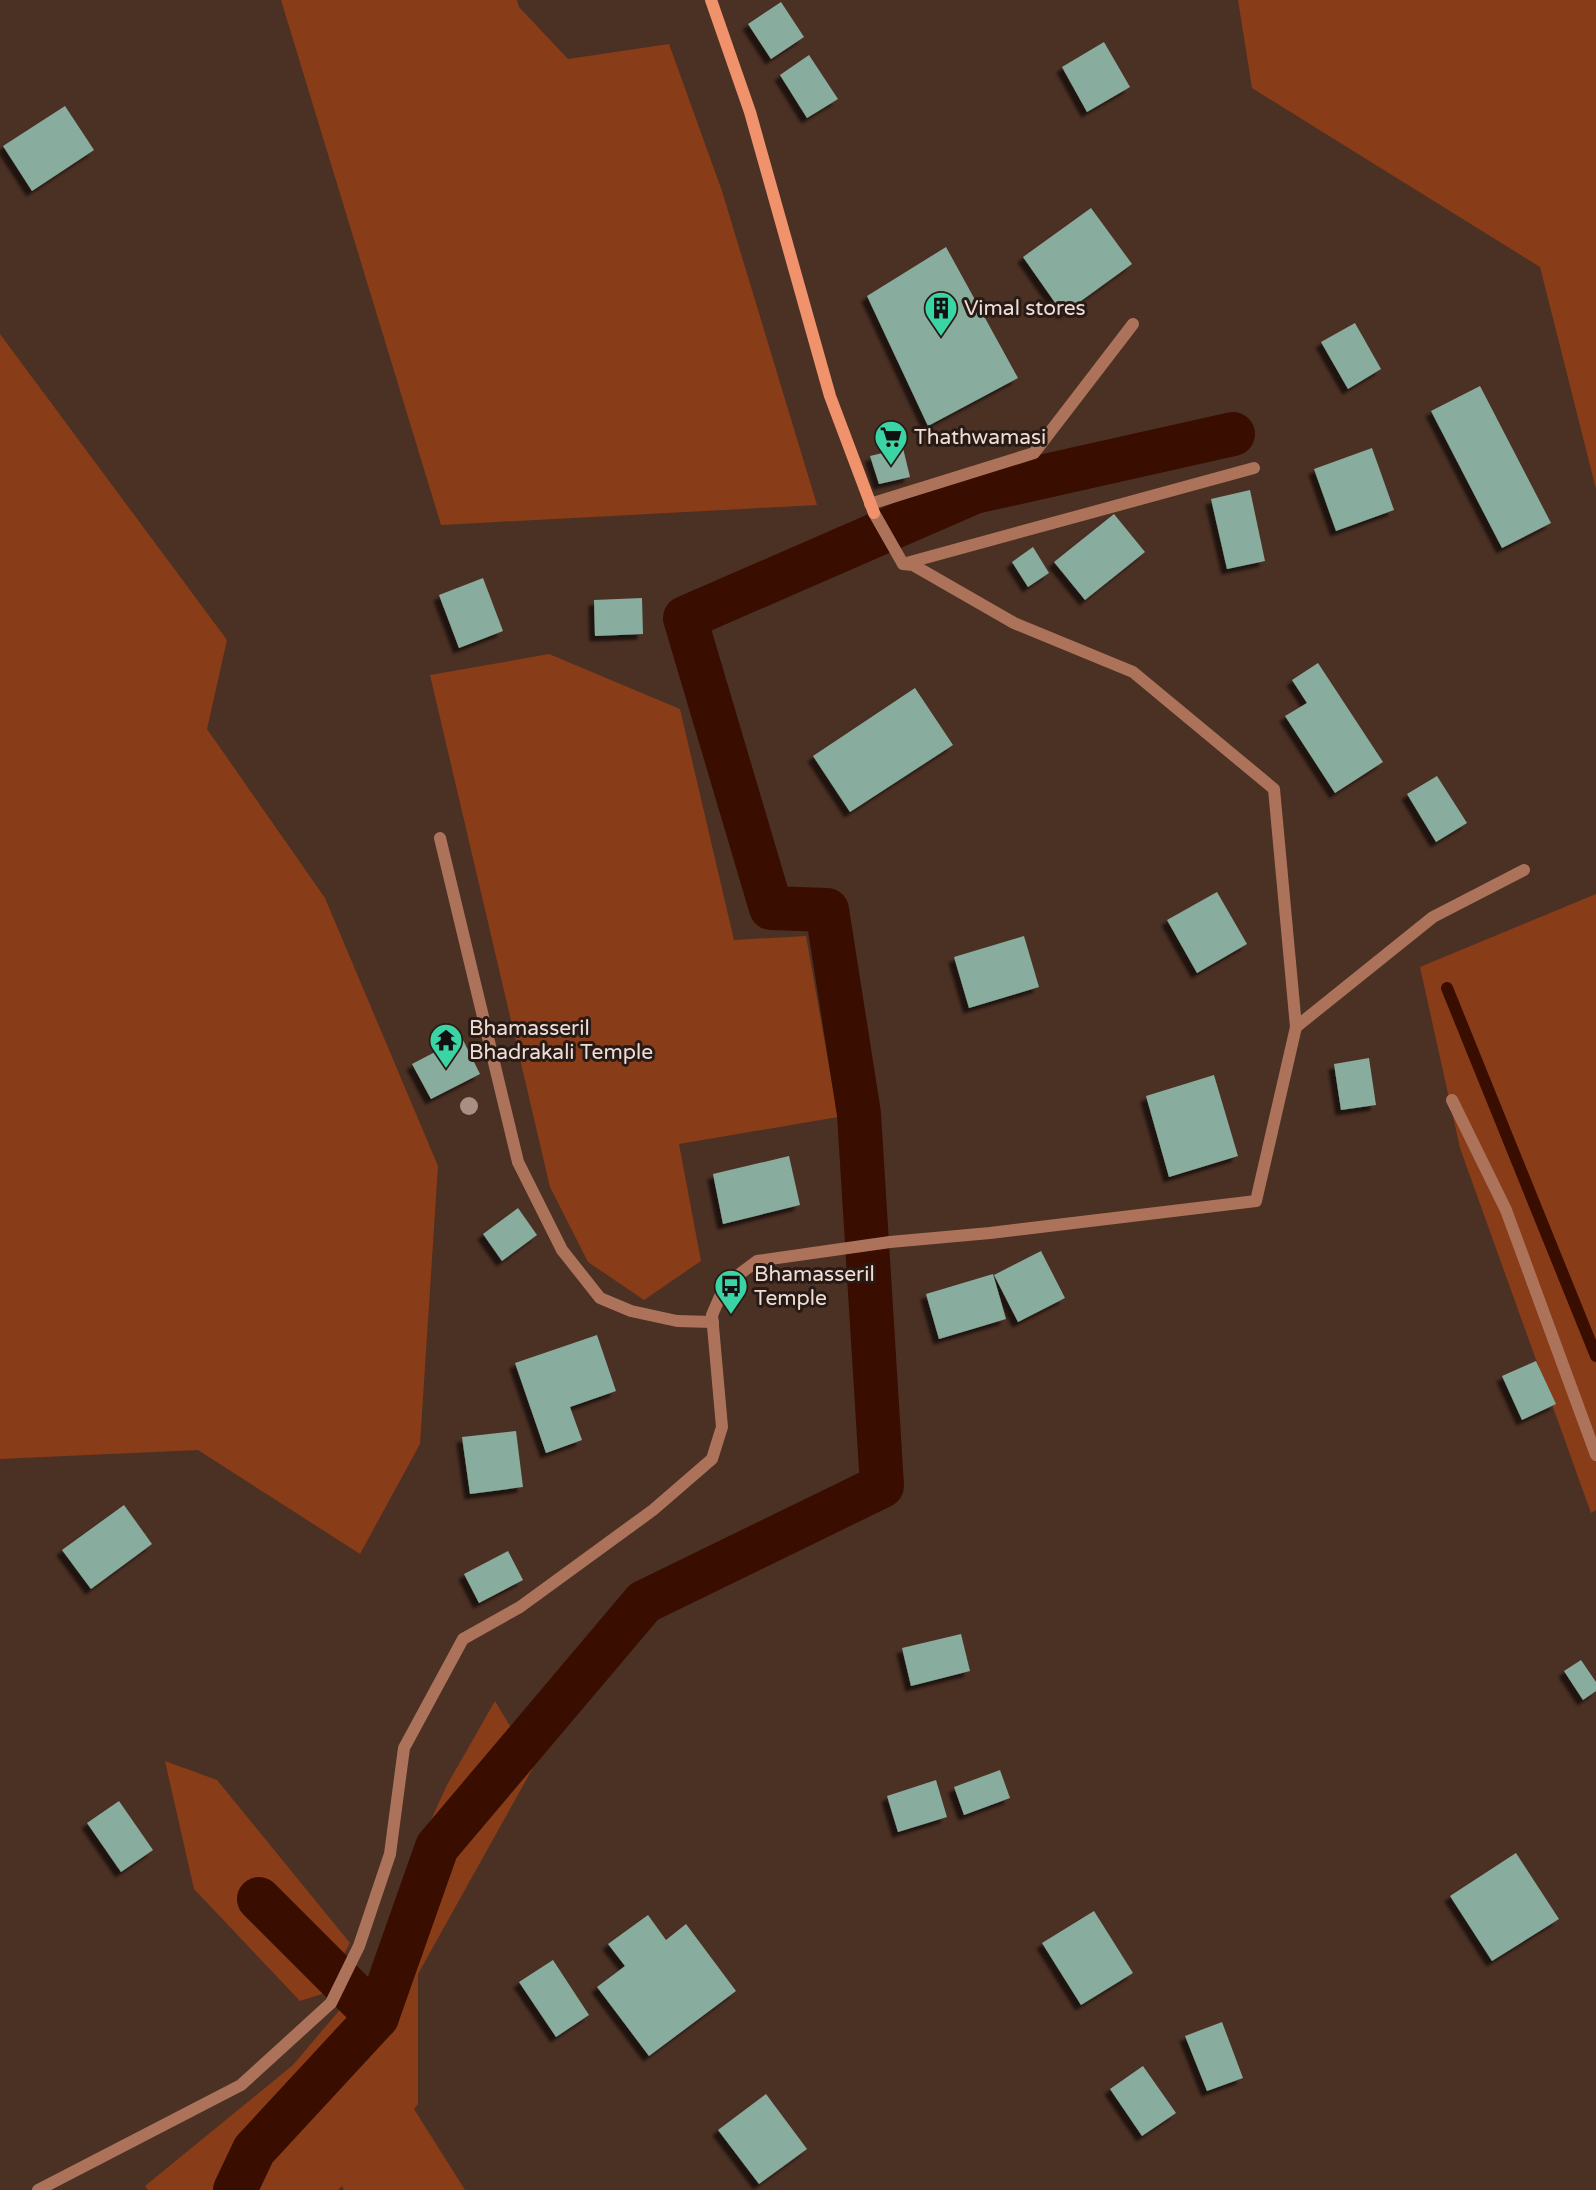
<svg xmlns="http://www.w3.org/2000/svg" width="1596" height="2190" viewBox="0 0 1596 2190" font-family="'Varela Round',sans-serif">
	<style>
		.green { fill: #893c18 }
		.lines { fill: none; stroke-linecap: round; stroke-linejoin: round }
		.stream { stroke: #390d00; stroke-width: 12 }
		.canal { stroke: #390d00; stroke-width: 44 }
		.building { fill: #88ac9d; filter: url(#shadow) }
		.lane { stroke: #ad735a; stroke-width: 12 }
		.street { stroke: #ad735a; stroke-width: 12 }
		.secondary { stroke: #f0926b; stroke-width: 12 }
		.tree { fill: #a88e83 }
		.labels { text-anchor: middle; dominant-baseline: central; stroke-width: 6; stroke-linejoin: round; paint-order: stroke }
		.poi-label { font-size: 21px; fill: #f0ddd6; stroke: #281b16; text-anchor: start }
	</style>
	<defs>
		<filter id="shadow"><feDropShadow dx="-5.5" dy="5.5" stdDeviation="1.5" flood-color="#0009"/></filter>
	</defs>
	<rect width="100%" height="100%" fill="#4b3024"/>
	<!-- green -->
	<g class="green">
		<polygon points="281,0 517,0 519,7 568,59 669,44 722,191 817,505 441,525"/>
		<polygon points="1238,0 1596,0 1596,489 1540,267 1252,88"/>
		<polygon points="0,334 227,640 207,729 325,898 438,1166 420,1444 360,1554 198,1450 0,1459"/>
		<polygon points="549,654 680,709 734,940 806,936 838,1117 679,1144 701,1261 644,1300 588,1262 550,1187 430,675"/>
		<polygon points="1596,894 1596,1510 1591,1513 1460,1148 1420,967"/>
		<polygon points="495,1701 534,1766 418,1974 418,2104 414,2109 465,2190 344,2190 342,2186 338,2190 148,2190 145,2186 293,2065 371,1973 402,1909 420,1844 447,1785"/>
		<polygon points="165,1761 217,1780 350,1943 322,1994 300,2001 194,1889"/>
	</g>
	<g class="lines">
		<!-- stream -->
		<polyline class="stream" points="1447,988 1596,1356"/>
		<!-- canal -->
		<g class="canal">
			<polyline points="259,1899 377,2017"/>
			<polyline points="235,2190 254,2150 377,2017 437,1847 644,1602 882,1486 859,1114 827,910 771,908 685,618 974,492 1233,434"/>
		</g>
	</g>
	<!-- building -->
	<g class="building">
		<polygon points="781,2 804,37 771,59 748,24"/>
		<polygon points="1104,42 1130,87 1087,112 1062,67"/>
		<polygon points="809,55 838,99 807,118 780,75"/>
		<polygon points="65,106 94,150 32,191 3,146"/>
		<polygon points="1091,208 1132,264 1063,314 1023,257"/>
		<polygon points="946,247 1018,378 928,426 867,296"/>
		<polygon points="1355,323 1381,369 1348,389 1321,342"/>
		<polygon points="1480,386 1551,523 1502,548 1431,411"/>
		<polygon points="903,448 910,477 879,484 870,456"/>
		<polygon points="1372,448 1394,510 1336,531 1314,469"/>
		<polygon points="1250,490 1265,561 1227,569 1211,499"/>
		<polygon points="1114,514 1145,552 1085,600 1054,562"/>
		<polygon points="1033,547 1049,573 1028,587 1012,562"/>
		<polygon points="483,578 503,631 459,648 439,595"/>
		<polygon points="642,598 643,634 595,636 594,600"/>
		<polygon points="1318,663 1383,762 1335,793 1285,716 1307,703 1292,680"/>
		<polygon points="915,688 953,745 850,812 813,756"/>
		<polygon points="1437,776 1467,823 1436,842 1407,794"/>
		<polygon points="1217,892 1247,944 1197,973 1167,920"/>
		<polygon points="1024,936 1039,987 969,1008 954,957"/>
		<polygon points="462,1038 480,1074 431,1099 412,1064"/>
		<polygon points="1369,1058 1376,1105 1341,1110 1334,1064"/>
		<polygon points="1214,1075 1238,1156 1169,1177 1146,1096"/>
		<polygon points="789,1156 800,1205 723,1224 713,1174"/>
		<polygon points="518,1208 537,1235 502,1261 483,1234"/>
		<polygon points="1041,1251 1065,1298 1018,1322 994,1275"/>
		<polygon points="993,1274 1006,1319 939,1339 926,1294"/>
		<polygon points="597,1335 616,1391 570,1407 582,1440 546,1453 515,1363"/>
		<polygon points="1536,1361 1556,1404 1522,1420 1502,1376"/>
		<polygon points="516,1431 523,1487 470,1494 462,1437"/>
		<polygon points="124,1505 152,1544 91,1589 62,1550"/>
		<polygon points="508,1551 523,1580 479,1603 464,1574"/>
		<polygon points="961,1634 970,1671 911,1686 902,1648"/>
		<polygon points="1581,1660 1596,1682 1596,1691 1583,1700 1564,1671"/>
		<polygon points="1000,1770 1010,1798 964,1815 954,1787"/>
		<polygon points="936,1780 947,1817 898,1832 887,1796"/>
		<polygon points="119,1801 153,1850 121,1872 87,1823"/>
		<polygon points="1516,1853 1559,1919 1492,1961 1450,1896"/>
		<polygon points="1094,1911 1133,1973 1081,2005 1042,1943"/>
		<polygon points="648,1915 666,1940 686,1924 736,1991 649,2056 597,1987 625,1966 608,1944"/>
		<polygon points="553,1960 589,2015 556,2037 519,1982"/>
		<polygon points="1222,2022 1243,2078 1207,2091 1185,2036"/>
		<polygon points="1143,2066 1176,2113 1142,2136 1110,2089"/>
		<polygon points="766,2094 807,2149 759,2184 718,2130"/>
	</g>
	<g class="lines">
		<!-- lane -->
		<g class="lane">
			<polyline points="870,504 1034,453 1133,324"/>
			<polyline points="903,564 1254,468"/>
		</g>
		<!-- street -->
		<g class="street">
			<polyline points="440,838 518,1162 562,1250 600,1298 631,1311 677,1321 713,1322"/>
			<polyline points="1296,1027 1433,917 1524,870"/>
			<polyline points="1452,1100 1506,1210 1596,1455"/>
			<polyline points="38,2190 241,2085 331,2003 359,1946 390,1854 404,1748 463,1639 520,1607 653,1510 712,1459 722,1427 712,1315 725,1285 757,1261 890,1242 990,1233 1256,1201 1296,1027 1274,789 1133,672 1014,623 913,565 903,564 874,513"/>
		</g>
		<!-- secondary -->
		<polyline class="secondary" points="711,0 750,112 830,396 874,513"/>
	</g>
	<!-- trees -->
	<circle class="tree" cx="469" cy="1106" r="9"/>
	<!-- icons -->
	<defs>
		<symbol id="building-pin" viewBox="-11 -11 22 30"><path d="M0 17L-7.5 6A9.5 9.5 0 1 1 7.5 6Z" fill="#3bd4a4" stroke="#281b16"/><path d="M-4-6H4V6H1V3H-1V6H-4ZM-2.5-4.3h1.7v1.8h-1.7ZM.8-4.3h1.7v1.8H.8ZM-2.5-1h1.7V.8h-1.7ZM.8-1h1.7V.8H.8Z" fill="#111"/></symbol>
		<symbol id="supermarket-pin" viewBox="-11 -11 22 30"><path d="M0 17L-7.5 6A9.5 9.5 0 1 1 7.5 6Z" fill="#3bd4a4" stroke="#281b16"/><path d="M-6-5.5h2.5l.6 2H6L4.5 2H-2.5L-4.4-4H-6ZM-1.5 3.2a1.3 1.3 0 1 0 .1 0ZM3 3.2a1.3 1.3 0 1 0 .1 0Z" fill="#111"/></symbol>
		<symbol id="temple-pin" viewBox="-11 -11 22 30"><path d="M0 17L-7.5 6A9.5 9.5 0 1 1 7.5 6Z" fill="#3bd4a4" stroke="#281b16"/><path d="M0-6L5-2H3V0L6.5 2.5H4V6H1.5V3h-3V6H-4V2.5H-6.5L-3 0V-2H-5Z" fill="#111"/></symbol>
		<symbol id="bus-pin" viewBox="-11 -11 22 30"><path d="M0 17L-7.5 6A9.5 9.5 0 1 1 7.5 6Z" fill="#3bd4a4" stroke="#281b16"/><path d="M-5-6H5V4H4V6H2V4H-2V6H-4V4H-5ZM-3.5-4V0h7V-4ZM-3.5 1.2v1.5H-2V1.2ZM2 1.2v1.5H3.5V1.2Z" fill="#111"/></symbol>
	</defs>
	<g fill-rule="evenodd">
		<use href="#building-pin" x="922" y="289" width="38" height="52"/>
		<use href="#supermarket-pin" x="872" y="418" width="38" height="52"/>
		<use href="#temple-pin" x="427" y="1021" width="38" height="52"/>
		<use href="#bus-pin" x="712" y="1267" width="38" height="52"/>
	</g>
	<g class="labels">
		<!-- poi labels -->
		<g class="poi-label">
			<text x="964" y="308">Vimal stores</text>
			<text x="914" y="437">Thathwamasi</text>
			<text x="469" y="1028">Bhamasseril<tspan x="469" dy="24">Bhadrakali Temple</tspan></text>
			<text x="754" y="1274">Bhamasseril<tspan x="754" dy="24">Temple</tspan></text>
		</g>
	</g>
</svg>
